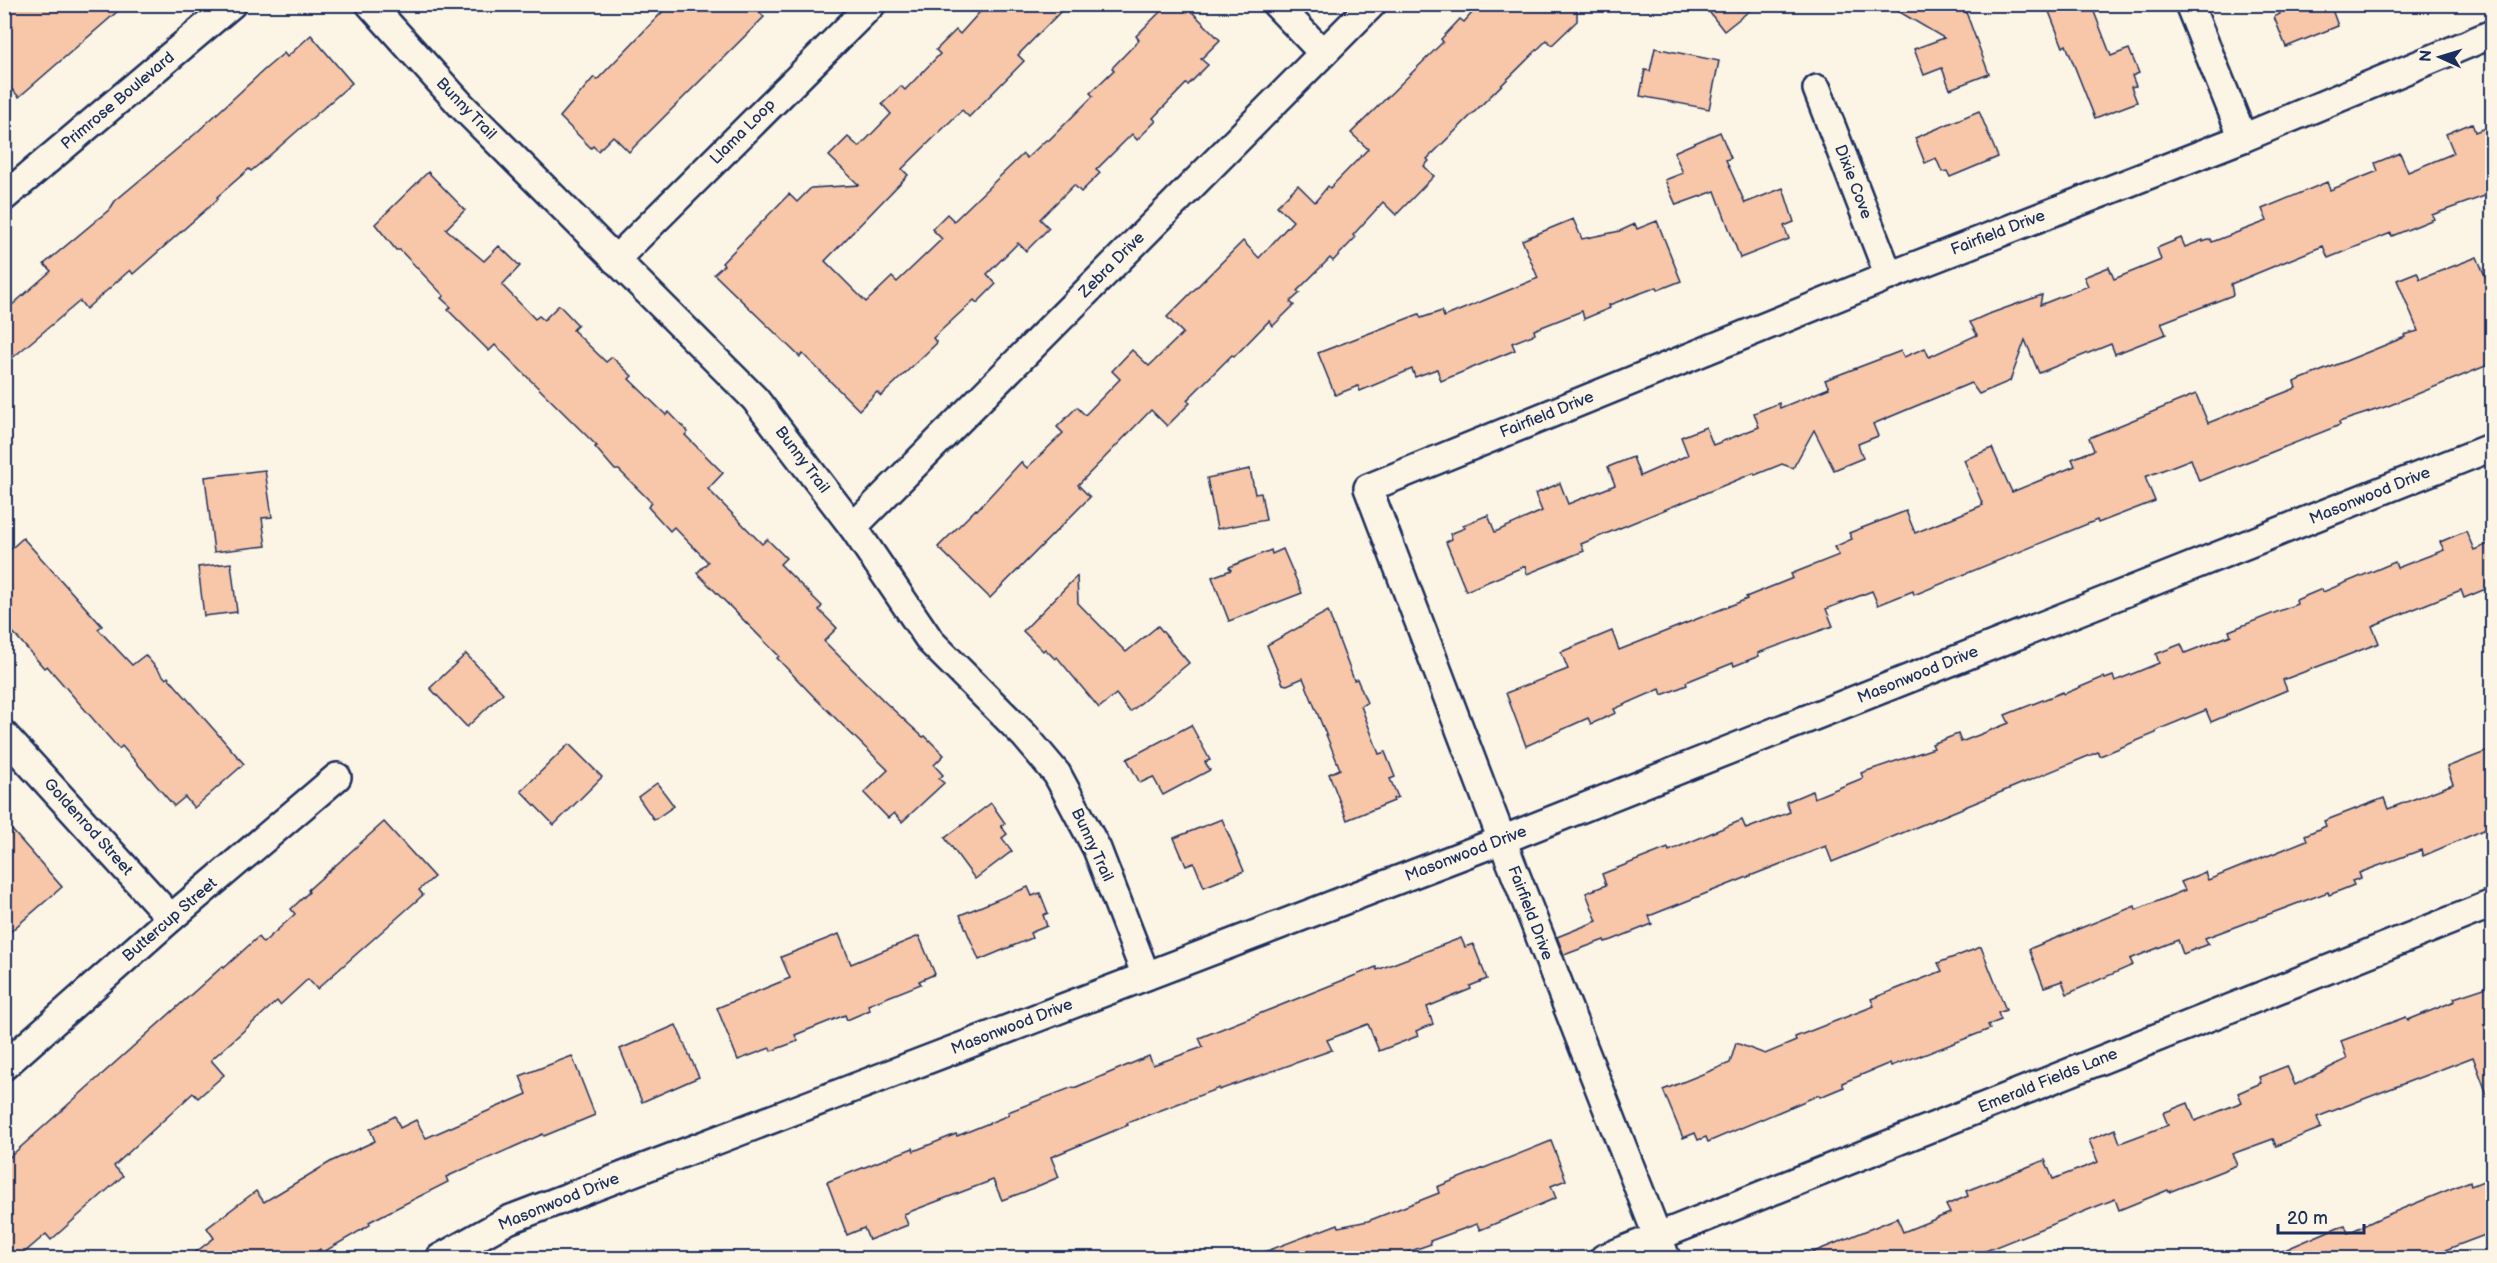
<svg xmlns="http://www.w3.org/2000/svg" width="2497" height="1263" viewBox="0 0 2497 1263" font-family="'Balsamiq Sans',sans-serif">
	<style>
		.building { fill: #f8c6a8; stroke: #1b2f5e; stroke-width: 1.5 }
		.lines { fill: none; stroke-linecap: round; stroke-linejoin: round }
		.street-casing { stroke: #1b2f5e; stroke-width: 32 }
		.street { stroke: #fcf5e5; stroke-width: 27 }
		.labels { text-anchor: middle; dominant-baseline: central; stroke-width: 5; stroke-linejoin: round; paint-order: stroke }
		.street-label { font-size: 16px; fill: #1b2f5e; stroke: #fcf5e5 }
	</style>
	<rect width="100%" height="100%" fill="#fcf5e5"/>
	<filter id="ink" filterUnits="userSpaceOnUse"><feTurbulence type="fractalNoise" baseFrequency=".0167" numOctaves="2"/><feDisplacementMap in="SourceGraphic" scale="12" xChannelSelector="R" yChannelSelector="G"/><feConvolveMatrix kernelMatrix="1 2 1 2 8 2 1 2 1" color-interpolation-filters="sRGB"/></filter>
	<g filter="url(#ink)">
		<!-- building -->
		<g class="building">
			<polygon points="4,4 126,4 19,97 4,81"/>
			<polygon points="670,4 752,4 764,17 629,152 613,136 598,151 593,146 591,148 560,117 594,77 597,80"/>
			<polygon points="987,4 1068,4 1018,55 1024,61 969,117 962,110 902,169 908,175 825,261 866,302 892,277 897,282 942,239 932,229 947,214 954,221 1023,154 1027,158 1046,140 1049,140 1093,96 1090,93 1114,70 1112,68 1139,40 1136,36 1168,4 1184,4 1220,40 1201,59 1208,65 1188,85 1186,84 1153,118 1156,121 1137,140 1132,134 1096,170 1100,173 1081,192 1074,185 1040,219 1049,228 1026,251 1018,243 987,274 996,284 977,303 974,300 933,338 937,343 881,396 877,392 859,410 803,354 800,357 714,274 724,265 722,263 789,194 797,202 811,188 859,185 829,156 848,137 859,147 891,114 882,104 901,86 905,90 940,54 936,50 956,30 960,34"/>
			<polygon points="1480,4 1577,4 1577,21 1552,45 1547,40 1427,159 1429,161 1424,166 1434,176 1396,215 1383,202 1353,235 1355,238 1333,261 1330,258 1297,291 1300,293 1290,302 1294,305 1273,326 1269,321 1234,357 1232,355 1187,400 1190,403 1167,426 1151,410 1078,485 1090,497 990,598 938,547 976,509 977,510 1021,462 1027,468 1063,433 1057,427 1077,407 1085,415 1120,379 1112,371 1132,350 1149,366 1183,333 1167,317 1243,241 1259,258 1293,221 1277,206 1298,185 1315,202 1328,186 1330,188 1368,149 1351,133 1443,42 1441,39 1460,19 1464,22"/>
			<polygon points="1703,4 1758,4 1724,31"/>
			<polygon points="1886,4 1963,4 1989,74 1950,89 1942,68 1924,75 1914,49 1944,38"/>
			<polygon points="2046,4 2091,4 2111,56 2129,49 2139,73 2132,76 2136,86 2131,87 2137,102 2095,118 2066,45 2063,47"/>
			<polygon points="2276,4 2330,4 2338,26 2286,47 2274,17 2280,14"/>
			<polygon points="311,35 352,83 262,162 251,171 249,169 217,197 218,199 133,274 130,270 86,309 80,301 4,365 4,312 51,271 44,264 110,209 115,201 195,134 264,70 284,53 287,57"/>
			<polygon points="1655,48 1719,61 1709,109 1640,96 1645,70 1650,71"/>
			<polygon points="1979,111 1998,157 1950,177 1947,171 1942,172 1936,158 1925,163 1915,138"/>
			<polygon points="2472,123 2475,132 2493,125 2493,193 2432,215 2434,219 2392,236 2391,233 2328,258 2323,246 2231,284 2233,295 2161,323 2166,334 2115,354 2111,344 2039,373 2025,340 2010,381 1979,394 1971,383 1873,424 1878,436 1858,444 1863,458 1834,470 1814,430 1793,468 1782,464 1755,475 1754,473 1581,544 1584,551 1527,574 1525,566 1466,591 1446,542 1452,539 1450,534 1465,528 1463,525 1488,515 1495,532 1542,511 1535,494 1560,483 1568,504 1615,485 1608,467 1633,457 1640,476 1688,455 1681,437 1706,427 1713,445 1759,427 1754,413 1779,403 1780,408 1829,388 1825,380 1901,351 1904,357 1925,348 1929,357 1977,335 1970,322 1986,315 2042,295 2040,305 2088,286 2084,277 2109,267 2114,279 2161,260 2157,248 2181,238 2185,247 2203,240 2203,242 2211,239 2212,242 2267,221 2262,209 2327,182 2330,190 2378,171 2375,163 2400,153 2408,172 2454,153 2446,134"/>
			<polygon points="1720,132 1731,158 1726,160 1745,203 1783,188 1794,222 1784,226 1789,239 1740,258 1715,191 1676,205 1665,180 1683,173 1674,152"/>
			<polygon points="428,172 465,210 446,229 484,261 499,246 520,266 502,285 535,319 539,316 544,320 559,305 578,325 573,330 606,362 612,357 632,376 629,379 666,415 669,412 688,432 685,435 723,473 708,489 762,544 767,539 786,558 780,564 822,606 819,610 837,628 824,641 886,703 923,737 925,736 944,755 934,765 943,775 939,779 944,783 902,822 894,813 888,818 864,793 888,770 816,699 777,658 779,656 697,573 708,562 674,527 670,531 648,507 652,503 619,470 615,470 595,447 597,446 495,345 489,351 448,310 451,307 441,298 444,296 400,250 396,250 375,224"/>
			<polygon points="1573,219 1582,239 1620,231 1635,224 1637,229 1657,221 1681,281 1658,290 1657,287 1609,305 1610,308 1584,319 1582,311 1534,330 1535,334 1512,343 1515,350 1441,381 1437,369 1415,377 1412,369 1360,391 1358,386 1335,395 1318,353 1419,314 1421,318 1442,311 1444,317 1538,278 1522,240"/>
			<polygon points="2477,257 2493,295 2493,363 2388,406 2339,422 2340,425 2199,481 2191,459 2145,477 2155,501 2098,523 2097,520 1914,595 1913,591 1878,605 1872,591 1826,609 1833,626 1758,653 1759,656 1734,666 1733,663 1686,682 1687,685 1662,695 1660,689 1614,709 1616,713 1591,724 1588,718 1526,746 1506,693 1568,669 1561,652 1612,631 1619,650 1747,599 1746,597 1793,578 1791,574 1839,555 1834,547 1852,539 1849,533 1906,511 1915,533 1983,505 1964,460 1992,448 2012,492 2075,466 2072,459 2094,450 2089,438 2196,394 2208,423 2296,388 2294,382 2405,337 2404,335 2418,331 2397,280 2417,272 2420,279"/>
			<polygon points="1250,469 1255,494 1261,493 1266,520 1217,529 1207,478"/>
			<polygon points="265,470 272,517 262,518 266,546 214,552 205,477"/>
			<polygon points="2466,531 2474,550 2493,542 2493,586 2464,598 2461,590 2372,626 2379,643 2283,680 2287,690 2211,722 2206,710 2157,730 2156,733 2100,756 2098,752 1832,862 1826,846 1649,916 1652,924 1612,940 1605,942 1604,940 1564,955 1557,937 1597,921 1586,893 1606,885 1602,874 1668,848 1669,851 1742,820 1746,829 1790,812 1786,802 1812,791 1814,798 1863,778 1861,773 1934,748 1932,744 1958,734 1961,742 2009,723 2005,715 2063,692 2064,694 2104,677 2105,679 2113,676 2115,681 2159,663 2156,654 2181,644 2185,653 2231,635 2229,631 2297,604 2296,600 2322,589 2323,592 2395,562 2397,568 2444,550 2440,542"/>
			<polygon points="23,538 102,626 98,629 132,665 145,655 166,679 168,677 244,764 194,808 185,797 174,806 122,746 119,749 47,666 44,668 4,622 4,555"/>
			<polygon points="1283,549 1302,593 1229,621 1212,577 1231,570 1229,567 1271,550 1272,554"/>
			<polygon points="231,563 237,612 204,616 198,567"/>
			<polygon points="1077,576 1078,603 1126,652 1158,626 1189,663 1130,712 1116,694 1099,708 1057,657 1055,659 1045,649 1043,651 1023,631"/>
			<polygon points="1328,611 1354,680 1357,679 1367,703 1361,706 1379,754 1385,752 1395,777 1390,779 1398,797 1393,799 1394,801 1347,820 1329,774 1340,769 1303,678 1287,685 1283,684 1267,645"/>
			<polygon points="466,654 503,693 467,727 430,688"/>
			<polygon points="1191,725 1210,760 1205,762 1210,770 1163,795 1153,777 1140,783 1127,759"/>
			<polygon points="569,744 602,777 554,825 521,791"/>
			<polygon points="2493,749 2493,826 2423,856 2421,850 2359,873 2361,878 2352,881 2354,885 2329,895 2328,892 2205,938 2208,944 2183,954 2178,940 2130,959 2133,965 2067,994 2062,981 2044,987 2029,949 2135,906 2136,910 2185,890 2181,882 2205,872 2208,880 2307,840 2305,835 2326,826 2324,821 2384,798 2388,809 2453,784 2447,767"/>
			<polygon points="657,783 674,806 654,820 638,797"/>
			<polygon points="991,803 1005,823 1001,826 1007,834 1002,838 1012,851 975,879 945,838"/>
			<polygon points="1222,819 1244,871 1204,887 1194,863 1186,866 1174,838"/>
			<polygon points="4,821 62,887 4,937"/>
			<polygon points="384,822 434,877 419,890 423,895 317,989 308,979 280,1005 277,1001 211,1060 224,1075 198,1098 193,1093 114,1166 123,1176 51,1240 46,1234 18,1258 4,1258 4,1162 223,966 224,968 258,937 263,943 295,914 291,909 309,892 308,890"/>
			<polygon points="1028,887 1032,896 1040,893 1048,913 1043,915 1047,926 1030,933 1032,938 979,960 960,915"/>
			<polygon points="839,934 851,964 919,936 935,974 919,981 921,984 868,1005 870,1010 847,1020 845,1015 795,1035 798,1041 771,1051 770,1048 738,1060 717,1008 790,978 781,957"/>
			<polygon points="1461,938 1465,947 1473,944 1487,979 1470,986 1471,989 1427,1007 1433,1024 1416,1031 1418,1036 1379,1051 1368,1024 1327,1040 1332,1050 1219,1090 1219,1088 1127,1123 1128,1125 1051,1157 1059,1177 1024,1192 1002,1200 993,1180 904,1214 908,1225 869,1240 864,1228 847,1235 827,1182 913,1148 914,1151 956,1134 957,1136 1009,1115 1008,1112 1073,1087 1074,1088 1149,1056 1153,1065 1203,1047 1199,1038 1376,967 1377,970"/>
			<polygon points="1981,947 2006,1010 1998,1013 2001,1020 1988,1025 1990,1029 1921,1056 1921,1055 1891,1066 1890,1063 1842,1083 1844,1087 1820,1097 1819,1095 1708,1142 1706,1137 1698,1140 1695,1133 1683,1138 1663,1090 1730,1063 1736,1043 1765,1054 1796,1041 1795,1037 1874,1006 1871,999 1942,971 1938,963"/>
			<polygon points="2493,985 2493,1102 2490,1102 2473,1057 2317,1117 2321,1128 2276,1146 2273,1139 2232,1154 2237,1165 2169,1192 2168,1190 2119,1210 2115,1199 1968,1258 1799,1258 1897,1218 1903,1232 1950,1213 1946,1205 1968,1196 1966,1191 2045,1160 2053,1179 2098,1162 2089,1140 2115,1129 2120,1143 2168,1125 2163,1113 2188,1103 2195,1121 2242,1102 2238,1093 2261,1083 2259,1077 2287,1066 2295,1085 2347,1059 2341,1041 2406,1017 2408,1020 2455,1001 2454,998"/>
			<polygon points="676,1025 699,1077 642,1102 620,1049"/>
			<polygon points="572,1056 595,1115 544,1136 543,1134 446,1177 448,1182 369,1222 370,1225 322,1253 320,1249 306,1258 188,1258 214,1238 207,1228 256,1191 264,1202 332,1161 375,1141 370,1129 395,1116 400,1128 416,1120 426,1138 527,1094 520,1076"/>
			<polygon points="1551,1141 1566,1180 1551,1186 1556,1198 1480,1230 1477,1224 1430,1241 1431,1244 1408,1252 1411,1258 1255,1258 1254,1256 1338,1224 1339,1227 1368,1221 1439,1193 1437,1187"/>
			<polygon points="2493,1177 2493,1232 2424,1258 2266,1258 2338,1227 2345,1225 2348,1233 2382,1217 2470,1181 2471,1186"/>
		</g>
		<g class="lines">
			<defs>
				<g id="street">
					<polyline points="370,4 461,105 755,399 853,527 931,642 1025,736 1057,774 1097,849 1146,976"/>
					<polyline points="1276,4 1323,53"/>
					<polyline points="2189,4 2243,138"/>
					<polyline points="1817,89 1889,276"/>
					<polyline points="4,197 232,4"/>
					<polyline points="615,260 872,4"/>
					<polyline points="853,527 1372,4"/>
					<polyline points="4,735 171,918"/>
					<polyline points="4,1066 171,918 337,777"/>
					<polyline points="440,1258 508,1220 1502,840 2492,447"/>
					<polyline points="1604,1258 2492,904"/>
					<polyline points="1666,1258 1502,840 1368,488 1889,276 2243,138 2492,34"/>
				</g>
			</defs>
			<!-- street casing -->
			<use href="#street" class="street-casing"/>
			<!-- street -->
			<use href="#street" class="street"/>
		</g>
	</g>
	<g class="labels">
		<!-- street labels -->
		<g class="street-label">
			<text transform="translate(118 101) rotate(-40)">Primrose Boulevard</text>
			<text transform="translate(466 109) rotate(46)">Bunny Trail</text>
			<text transform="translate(743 132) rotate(-45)">Llama Loop</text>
			<text transform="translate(1853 182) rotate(69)">Dixie Cove</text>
			<text transform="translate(1998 233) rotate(-21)">Fairfield Drive</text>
			<text transform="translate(1112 265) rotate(-45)">Zebra Drive</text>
			<text transform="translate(1547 415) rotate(-22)">Fairfield Drive</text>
			<text transform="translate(802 460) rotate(53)">Bunny Trail</text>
			<text transform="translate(2370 496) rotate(-22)">Masonwood Drive</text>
			<text transform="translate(1918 675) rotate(-22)">Masonwood Drive</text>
			<text transform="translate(88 827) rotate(48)">Goldenrod Street</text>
			<text transform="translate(1092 845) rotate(65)">Bunny Trail</text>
			<text transform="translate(1466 854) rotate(-21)">Masonwood Drive</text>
			<text transform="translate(1530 913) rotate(69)">Fairfield Drive</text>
			<text transform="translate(170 920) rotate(-41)">Buttercup Street</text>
			<text transform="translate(1012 1027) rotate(-21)">Masonwood Drive</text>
			<text transform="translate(2048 1081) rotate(-22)">Emerald Fields Lane</text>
			<text transform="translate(559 1202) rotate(-22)">Masonwood Drive</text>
		</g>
	</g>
	<!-- margin -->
	<rect width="2497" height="1263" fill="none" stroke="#fcf5e5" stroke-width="24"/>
	<rect x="12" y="12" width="2473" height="1239" fill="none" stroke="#1b2f5e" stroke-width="2" filter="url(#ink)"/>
	<!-- north arrow -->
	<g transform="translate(2440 57) rotate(274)" stroke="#fcf5e5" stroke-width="4.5" paint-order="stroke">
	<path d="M0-4.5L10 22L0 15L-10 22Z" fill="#1b2f5e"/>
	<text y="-9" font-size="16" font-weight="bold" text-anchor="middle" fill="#1b2f5e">N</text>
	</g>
	<!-- scale -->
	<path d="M2278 1224v9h86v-9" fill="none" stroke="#1b2f5e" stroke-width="3"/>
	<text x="2287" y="1224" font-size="18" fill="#1b2f5e" stroke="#fcf5e5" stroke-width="4.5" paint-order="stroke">20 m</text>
</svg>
